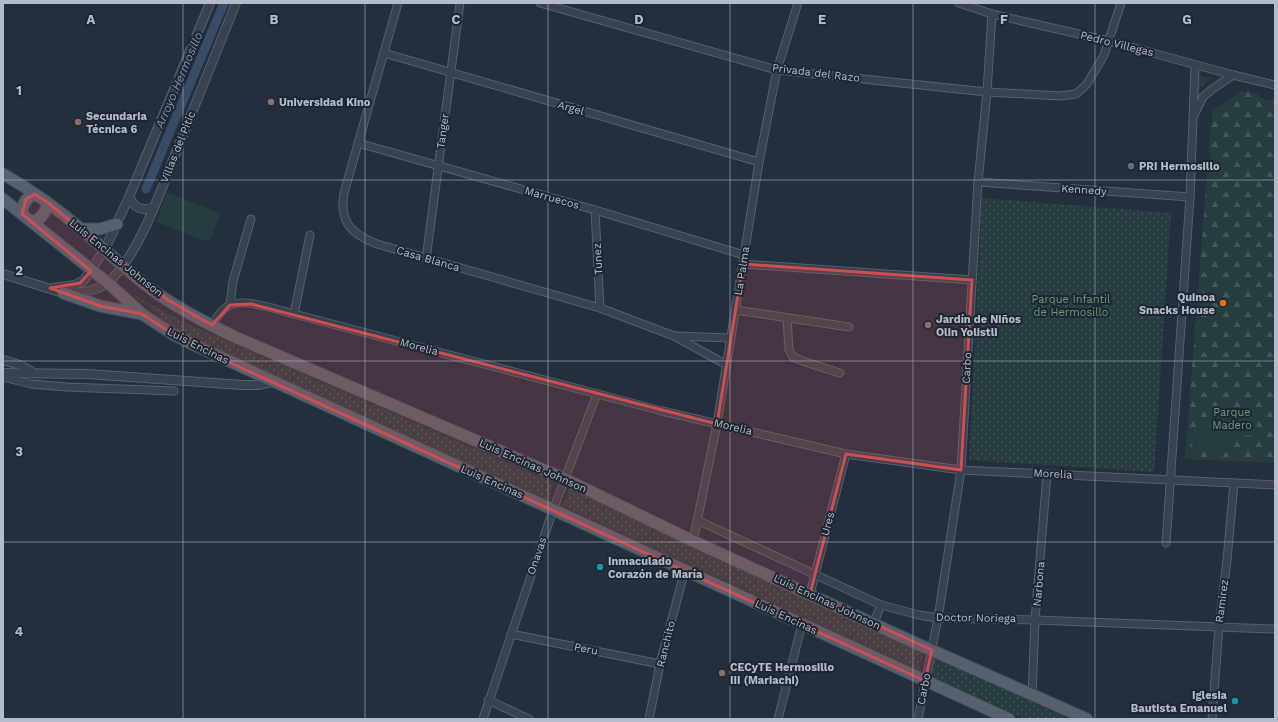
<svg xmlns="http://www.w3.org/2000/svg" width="1278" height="722" viewBox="0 0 1278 722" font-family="'Work Sans',sans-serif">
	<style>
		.grass { fill: url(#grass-tufts) }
		.forest { fill: url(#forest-firs) }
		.park { fill: url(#park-dots) }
		.garden { fill: #263c3f }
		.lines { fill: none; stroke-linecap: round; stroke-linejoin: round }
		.canal { stroke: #394c67; stroke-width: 9 }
		.minor-casing { stroke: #565f6c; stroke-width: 9 }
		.tertiary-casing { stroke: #565f6c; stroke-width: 10 }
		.primary-casing { stroke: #414a57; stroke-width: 13 }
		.minor { stroke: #38414e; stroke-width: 7 }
		.tertiary { stroke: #38414e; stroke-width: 8 }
		.primary { stroke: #56606e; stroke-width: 11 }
		.marked { fill: #ce4d50; fill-opacity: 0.2; stroke: #ce4d50; stroke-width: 3; stroke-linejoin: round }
		.grid { fill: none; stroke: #b4bcc9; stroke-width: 1; stroke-opacity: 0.55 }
		.education-dot { fill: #8d6e63; stroke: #1d2633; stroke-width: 1.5 }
		.service-dot { fill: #5c6f8a; stroke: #1d2633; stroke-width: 1.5 }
		.food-dot { fill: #e8710a; stroke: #1d2633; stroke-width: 1.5 }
		.culture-dot { fill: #0f9aa8; stroke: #1d2633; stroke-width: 1.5 }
		.labels { text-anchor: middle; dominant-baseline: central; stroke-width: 4; stroke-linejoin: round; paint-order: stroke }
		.street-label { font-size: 11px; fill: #b4bcc9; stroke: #1d2633 }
		.poi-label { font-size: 11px; font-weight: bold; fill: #b4bcc9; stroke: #1d2633; text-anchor: start }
		.park-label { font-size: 11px; fill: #6b9a76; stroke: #1d2633 }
		.water-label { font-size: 12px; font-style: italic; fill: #7c92b1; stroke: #1d2633 }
		.grid-label { font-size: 13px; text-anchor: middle; font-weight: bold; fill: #b4bcc9; stroke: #1d2633; stroke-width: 4; stroke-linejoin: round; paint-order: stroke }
	</style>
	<defs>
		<pattern id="grass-tufts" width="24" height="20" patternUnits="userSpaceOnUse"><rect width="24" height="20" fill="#263c3f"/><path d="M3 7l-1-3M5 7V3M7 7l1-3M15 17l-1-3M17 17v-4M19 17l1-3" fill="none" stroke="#435659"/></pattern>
		<pattern id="forest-firs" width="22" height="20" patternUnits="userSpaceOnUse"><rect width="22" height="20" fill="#263c3f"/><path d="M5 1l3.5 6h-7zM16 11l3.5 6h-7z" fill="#435659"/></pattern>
		<pattern id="park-dots" width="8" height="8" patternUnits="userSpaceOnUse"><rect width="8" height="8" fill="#263c3f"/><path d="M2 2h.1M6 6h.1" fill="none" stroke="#435659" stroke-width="1.8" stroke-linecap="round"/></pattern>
	</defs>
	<rect width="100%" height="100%" fill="#242f3e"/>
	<!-- grass -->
	<polygon class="grass" points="1199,75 1212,78 1197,90"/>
	<!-- forest -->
	<path class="forest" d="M1242,91L1258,94L1260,98L1275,101V463L1185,459L1207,175C1212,170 1213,158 1209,152L1212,111Z"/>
	<!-- park -->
	<g class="park">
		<polygon points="982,198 1171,213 1154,472 969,460"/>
		<polygon points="134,295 181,321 554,483 548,500 175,329"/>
		<polygon points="569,488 924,651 919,670 562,506"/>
		<polygon points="933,656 1069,719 1025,719 928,674"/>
	</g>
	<!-- garden -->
	<g class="garden">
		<polygon points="167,193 221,213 209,242 156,222"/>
		<polygon points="1232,420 1257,421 1256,436 1232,435"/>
		<polygon points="1193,429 1230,430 1229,453 1192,451"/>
	</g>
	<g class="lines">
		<!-- canal -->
		<polyline class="canal" points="146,189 224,3"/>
		<defs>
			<g id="minor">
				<path d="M398,3L344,193C339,222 351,234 377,244L600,308L674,336L727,365"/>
				<polyline points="540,3 777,70 987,92 1059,96 1076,94 1087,84 1104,55 1121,3"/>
				<polyline points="959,3 992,14 1109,41 1233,75 1275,85"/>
				<polyline points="384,53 759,162"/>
				<polyline points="1194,115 1203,97 1211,90 1233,75"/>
				<polyline points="358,143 595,210 744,255"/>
				<polyline points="978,182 1190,197"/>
				<polyline points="595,210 600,308"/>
				<polyline points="426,259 460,3"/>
				<polyline points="743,264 972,280"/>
				<polyline points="230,305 233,281 251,219"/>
				<polyline points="736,310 849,327"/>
				<polyline points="294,314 310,235"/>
				<polyline points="787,318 789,350 793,357 805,362 840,373"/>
				<path d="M212,325C216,318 222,309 230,305C244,298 279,310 294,314L662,411L846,454L961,470L1275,485"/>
				<polyline points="676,336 731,338"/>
				<polyline points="3,377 31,384 67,387 174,391"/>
				<polyline points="697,520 881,605 919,615 938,618 1035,620 1275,629"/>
				<polyline points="693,541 717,424 759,162 777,70 798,3"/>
				<polyline points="1166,543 1190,197 1195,65"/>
				<polyline points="810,594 846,454"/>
				<polyline points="873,624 881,605"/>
				<polyline points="511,634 660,664"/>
				<polyline points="1032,695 1035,620 1047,474"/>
				<polyline points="488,700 529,719"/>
				<polyline points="483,719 553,510 597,394"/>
				<polyline points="649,719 660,664 685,570"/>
				<polyline points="778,719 802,624"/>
				<polyline points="918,719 938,618 961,470 978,182 987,92 992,14"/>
				<polyline points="1212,719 1219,626 1227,560 1234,483"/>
			</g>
			<g id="tertiary">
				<path d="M129,197C134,208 143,212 154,207"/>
				<path d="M3,274L63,293C77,293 96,292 107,283C138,259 162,187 177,150C197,101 216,52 236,3"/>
				<polyline points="53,288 75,285 84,280 105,249 129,197 210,3"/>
				<polyline points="3,360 20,365 34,373"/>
				<polyline points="3,373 88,374 242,385 258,385 272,382"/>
			</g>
			<g id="primary">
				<path d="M3,174C31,190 58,209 82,230C105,249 127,271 151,289C177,308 206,323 235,337L565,479L693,541L920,645L1087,719"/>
				<polyline points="3,199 108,283 142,314 174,335 192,344 1009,719"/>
				<path d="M22,214C22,204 26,197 35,194"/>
				<path d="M33,222C42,218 47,212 47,202"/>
				<polyline points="81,229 100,229 117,224"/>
				<polyline points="63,293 100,306 142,314"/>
			</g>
		</defs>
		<!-- minor casing -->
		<use href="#minor" class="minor-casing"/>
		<!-- tertiary casing -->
		<use href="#tertiary" class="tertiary-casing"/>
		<!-- primary casing -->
		<use href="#primary" class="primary-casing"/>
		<!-- minor -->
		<use href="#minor" class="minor"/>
		<!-- tertiary -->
		<use href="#tertiary" class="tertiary"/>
		<!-- primary -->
		<use href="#primary" class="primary"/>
	</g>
	<!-- marked area -->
	<path class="marked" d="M35,194L47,202L168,300L212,325L230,305L251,304L717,424L743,264L972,280L961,470L846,454L810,594L932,650L925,681L224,360L174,335L142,314L100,306L50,288L80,283L91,271L22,214L26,199Z"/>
	<!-- grid -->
	<path class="grid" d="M183,3V719M365,3V719M548,3V719M730,3V719M913,3V719M1095,3V719M3,180H1275M3,361H1275M3,542H1275"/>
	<!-- markers -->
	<g class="education-dot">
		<circle cx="271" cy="102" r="4"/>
		<circle cx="78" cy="122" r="4"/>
		<circle cx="928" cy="325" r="4"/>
		<circle cx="722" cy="673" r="4"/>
	</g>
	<circle class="service-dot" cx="1131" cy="166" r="4"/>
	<circle class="food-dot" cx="1223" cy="303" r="4"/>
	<g class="culture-dot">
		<circle cx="600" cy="567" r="4"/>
		<circle cx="1235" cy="701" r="4"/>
	</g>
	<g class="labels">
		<!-- street labels -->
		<g class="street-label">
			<text transform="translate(1117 44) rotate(14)">Pedro Villegas</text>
			<text transform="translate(816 73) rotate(7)">Privada del Razo</text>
			<text transform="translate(571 108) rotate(16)">Argel</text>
			<text transform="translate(443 131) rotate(-82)">Tanger</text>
			<text transform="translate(178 147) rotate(-68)">Villas del Pitic</text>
			<text transform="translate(1084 190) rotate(4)">Kennedy</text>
			<text transform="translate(552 198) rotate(16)">Marruecos</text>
			<text transform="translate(116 258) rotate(39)">Luis Encinas Johnson</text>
			<text transform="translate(428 259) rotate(16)">Casa Blanca</text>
			<text transform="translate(598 259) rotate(-93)">Tunez</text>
			<text transform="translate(742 271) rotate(-81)">La Palma</text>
			<text transform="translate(198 346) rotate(27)">Luis Encinas</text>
			<text transform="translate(419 347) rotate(15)">Morelia</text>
			<text transform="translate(967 368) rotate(-87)">Carbo</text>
			<text transform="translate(733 427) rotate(13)">Morelia</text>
			<text transform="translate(533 466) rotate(24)">Luis Encinas Johnson</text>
			<text transform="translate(1053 474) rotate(3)">Morelia</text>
			<text transform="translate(492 482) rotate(24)">Luis Encinas</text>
			<text transform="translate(828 524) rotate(-75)">Ures</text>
			<text transform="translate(537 556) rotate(-71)">Onavas</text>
			<text transform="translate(1039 584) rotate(-85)">Narbona</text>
			<text transform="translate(1222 601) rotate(-83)">Ramirez</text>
			<text transform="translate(827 602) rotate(25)">Luis Encinas Johnson</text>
			<text transform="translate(786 617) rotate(25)">Luis Encinas</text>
			<text transform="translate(976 618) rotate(1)">Doctor Noriega</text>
			<text transform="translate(666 644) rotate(-76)">Ranchito</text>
			<text transform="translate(586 649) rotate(12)">Peru</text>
			<text transform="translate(924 689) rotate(-79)">Carbo</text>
		</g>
		<!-- poi labels -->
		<g class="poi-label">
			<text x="279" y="102">Universidad Kino</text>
			<text x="86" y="116">Secundaria<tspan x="86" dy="13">Técnica 6</tspan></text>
			<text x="1139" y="166">PRI Hermosillo</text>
			<text x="1215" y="297" text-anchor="end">Quinoa<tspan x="1215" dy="13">Snacks House</tspan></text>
			<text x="936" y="319">Jardín de Niños<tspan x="936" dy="13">Olin Yolistli</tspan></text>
			<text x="608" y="561">Inmaculado<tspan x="608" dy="13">Corazón de María</tspan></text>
			<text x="730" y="667">CECyTE Hermosillo<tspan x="730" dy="13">III (Mariachi)</tspan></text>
			<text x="1227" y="695" text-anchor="end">Iglesia<tspan x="1227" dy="13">Bautista Emanuel</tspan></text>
		</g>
		<!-- park labels -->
		<g class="park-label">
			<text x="1071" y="299">Parque Infantil<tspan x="1071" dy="13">de Hermosillo</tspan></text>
			<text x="1232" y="412">Parque<tspan x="1232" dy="13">Madero</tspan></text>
		</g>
		<!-- water labels -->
		<g class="water-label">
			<text transform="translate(179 80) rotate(-67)">Arroyo Hermosillo</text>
		</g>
	</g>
	<g class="grid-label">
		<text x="91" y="24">A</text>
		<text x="274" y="24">B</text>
		<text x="456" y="24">C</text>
		<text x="639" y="24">D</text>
		<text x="822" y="24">E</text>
		<text x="1004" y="24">F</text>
		<text x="1187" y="24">G</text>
		<text x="19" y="95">1</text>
		<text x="19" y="275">2</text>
		<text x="19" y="456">3</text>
		<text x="19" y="636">4</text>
	</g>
	<!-- border -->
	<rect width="1278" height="722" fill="none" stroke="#b4bcc9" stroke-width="8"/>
</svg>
